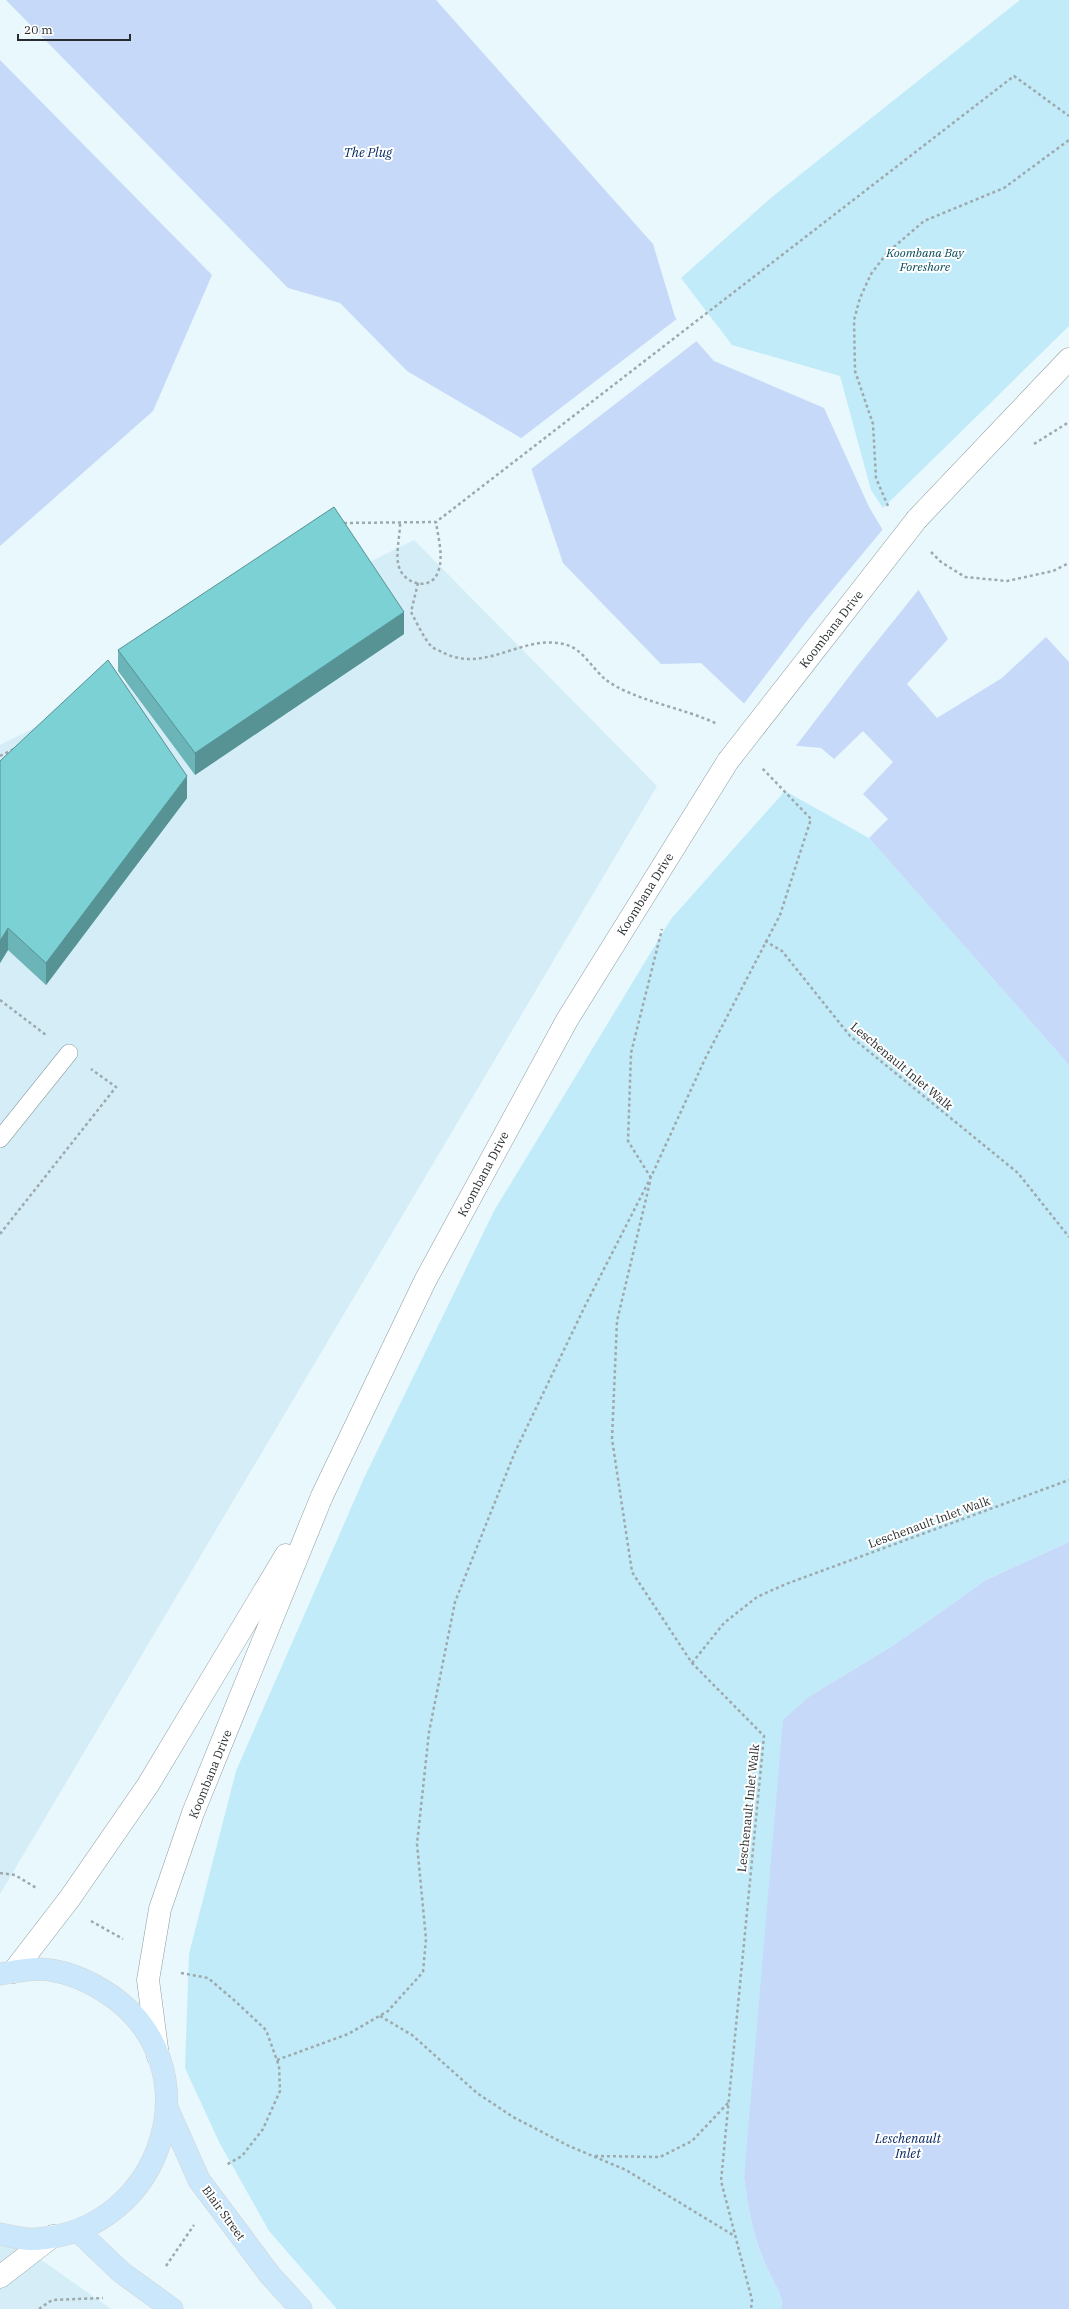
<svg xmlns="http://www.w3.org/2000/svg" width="1069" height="2309" viewBox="0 0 1069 2309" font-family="'IBM Plex Serif',serif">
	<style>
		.built { fill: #d4edf6 }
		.park { fill: #c1ebf9 }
		.water { fill: #c6d9f9 }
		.pier { fill: #e8f8fd }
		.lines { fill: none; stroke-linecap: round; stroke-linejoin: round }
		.lane-casing { stroke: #8d9ca1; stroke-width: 18 }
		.secondary-casing { stroke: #8d9ca1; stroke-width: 23 }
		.primary-casing { stroke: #d4d5d5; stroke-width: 23 }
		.path { stroke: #9da9ac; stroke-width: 2.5; stroke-dasharray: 3 3; stroke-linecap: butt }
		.lane { stroke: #fff; stroke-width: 17 }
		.secondary { stroke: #fff; stroke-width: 22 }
		.primary { stroke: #cbe7fb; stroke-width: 22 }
		.secondary-bridge-casing { stroke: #8d9ca1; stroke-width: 23; stroke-linecap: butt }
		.secondary-bridge { stroke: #fff; stroke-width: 22 }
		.wall { fill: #6bb4b7 }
		.shaded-wall { fill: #579295 }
		.building { fill: #7cd1d5; stroke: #579295 }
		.labels { text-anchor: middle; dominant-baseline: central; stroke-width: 4; stroke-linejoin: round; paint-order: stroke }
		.park-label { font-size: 12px; font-style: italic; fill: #004757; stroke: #fff }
		.street-label { font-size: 12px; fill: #272d2f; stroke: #fff }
		.water-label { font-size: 13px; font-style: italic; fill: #01245f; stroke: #fff }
	</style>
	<rect width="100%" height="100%" fill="#e8f8fd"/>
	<!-- built -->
	<g class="built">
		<polygon points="414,540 657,786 0,1894 0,745"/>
		<polygon points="0,2231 111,2309 0,2309"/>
	</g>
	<!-- park -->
	<g class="park">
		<polygon points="1020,0 1069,0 1069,326 883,508 871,490 840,376 732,345 681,278 772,197"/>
		<path d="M785,791L869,838L1069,1065V1542L986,1580L894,1645L810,1696L744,2178C749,2215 755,2245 772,2278C777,2289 784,2297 781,2309H337L269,2231L219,2142L185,2068L189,1954L236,1771L365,1476L494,1211L671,919Z"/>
	</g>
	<!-- water -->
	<g class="water">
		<polygon points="6,0 436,0 653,244 675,317 714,361 824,408 869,507 948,639 907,684 937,718 1002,678 1046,637 1069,662 1069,1065 869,838 888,819 863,794 893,762 863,731 834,759 821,748 788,745 701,663 661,664 563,563 521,438 407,371 340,303 288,288"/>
		<polygon points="0,60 212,275 153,411 0,546"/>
		<path d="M1069,1542V2309H781C784,2297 777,2289 772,2278C755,2245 749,2215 744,2178L783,1720L810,1696L894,1645L986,1580Z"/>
	</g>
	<!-- pier -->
	<g class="pier">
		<polygon points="678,318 698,340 530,470 520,439"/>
		<polygon points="884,528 920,588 858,665 795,747 787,747 743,705 809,618"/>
	</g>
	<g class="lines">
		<defs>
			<polyline id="lane" points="0,1139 69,1053"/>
			<g id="secondary">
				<polyline points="917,519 1069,359"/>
				<polyline points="13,1972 70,1898 148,1785 286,1555"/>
				<polyline points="158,2056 148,1980 160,1909 193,1813 322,1496 425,1281 567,1020 728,761"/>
				<polyline points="0,2277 53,2236"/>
			</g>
			<g id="primary">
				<path d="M0,1974C12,1972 27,1969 39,1969C62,1970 85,1979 104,1991C217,2061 166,2231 36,2239C25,2240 11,2236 0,2234"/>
				<polyline points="167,2108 199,2180 270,2275 301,2309"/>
				<polyline points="78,2231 121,2272 172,2309"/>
			</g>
		</defs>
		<!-- lane casing -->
		<use href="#lane" class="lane-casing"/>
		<!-- secondary casing -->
		<use href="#secondary" class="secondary-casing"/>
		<!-- primary casing -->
		<use href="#primary" class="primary-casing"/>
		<!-- path -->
		<g class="path">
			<polyline points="1034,444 1069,422"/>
			<polyline points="888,506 876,478 873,424 855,371 854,320 860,298 871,274 887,253 924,221 1004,188 1069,140"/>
			<polyline points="344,523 436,522 1014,76 1069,116"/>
			<path d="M400,524C400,536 395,555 399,567C404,584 431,592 438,572C444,557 438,537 436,522"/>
			<polyline points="931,552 941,562 965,577 1007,581 1053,571 1069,563"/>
			<path d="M418,583L411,612C417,623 423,637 431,646C434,649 440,651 444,653C486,674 525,632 567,645C582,649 593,669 605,679C631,700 685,708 717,724"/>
			<polyline points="0,756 14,749"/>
			<polyline points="765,941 782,951 850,1036 1018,1173 1069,1237"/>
			<polyline points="0,1000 46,1035"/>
			<polyline points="651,1178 628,1141 631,1053 662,929"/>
			<polyline points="650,1182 617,1321 612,1439 632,1572 692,1663 764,1736 721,2181 752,2300 751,2309"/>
			<polyline points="0,1234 116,1087 91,1069"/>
			<polyline points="692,1663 724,1623 757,1597 786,1584 1069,1480"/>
			<polyline points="0,1873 15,1875 38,1889"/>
			<polyline points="91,1921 123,1939"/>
			<polyline points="181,1973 208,1978 234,2000 266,2030 279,2066 280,2091 263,2129 242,2156 226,2165"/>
			<polyline points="380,2016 412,2035 477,2093 513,2117 569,2146 626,2170 733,2235"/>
			<polyline points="277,2060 348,2034 388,2011 423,1972 426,1939 417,1844 429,1732 455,1602 515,1452 585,1306 651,1177 705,1059 780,915 811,819 762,768"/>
			<polyline points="595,2156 660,2157 692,2141 728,2103"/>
			<polyline points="166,2266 194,2225"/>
			<polyline points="39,2309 52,2300 103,2298"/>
		</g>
		<!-- lane -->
		<use href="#lane" class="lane"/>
		<!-- secondary -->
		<use href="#secondary" class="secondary"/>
		<!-- primary -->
		<use href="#primary" class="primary"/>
		<defs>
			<polyline id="secondary-bridge" points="728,761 917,519"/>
		</defs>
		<!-- secondary-bridge casing -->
		<use href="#secondary-bridge" class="secondary-bridge-casing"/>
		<!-- secondary-bridge -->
		<use href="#secondary-bridge" class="secondary-bridge"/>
	</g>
	<!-- wall -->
	<g class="wall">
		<polygon points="404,634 195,775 118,671 118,650"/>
		<polygon points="0,761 187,798 46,985 8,950 0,963"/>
	</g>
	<!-- shaded-wall -->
	<g class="shaded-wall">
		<polygon points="404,612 404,634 195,775 195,753"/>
		<polygon points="187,776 187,798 46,985 46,963"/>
		<polygon points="8,928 8,950 0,963 0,941"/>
	</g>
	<!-- building -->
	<g class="building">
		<polygon points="334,507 404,612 195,753 118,650"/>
		<polygon points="108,660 187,776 46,963 8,928 0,941 0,761"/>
	</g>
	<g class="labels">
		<!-- park labels -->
		<g class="park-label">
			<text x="925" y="252">Koombana Bay<tspan x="925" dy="14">Foreshore</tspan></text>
		</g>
		<!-- street labels -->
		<g class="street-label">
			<text transform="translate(831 629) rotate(-52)">Koombana Drive</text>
			<text transform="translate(645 894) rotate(-58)">Koombana Drive</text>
			<text transform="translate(902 1066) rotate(40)">Leschenault Inlet Walk</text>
			<text transform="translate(483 1174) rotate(-62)">Koombana Drive</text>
			<text transform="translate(929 1522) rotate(-20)">Leschenault Inlet Walk</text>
			<text transform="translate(210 1774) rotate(-68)">Koombana Drive</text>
			<text transform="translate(748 1808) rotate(-84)">Leschenault Inlet Walk</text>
			<text transform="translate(224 2213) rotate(54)">Blair Street</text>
		</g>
		<!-- water labels -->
		<g class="water-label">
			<text x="368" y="152">The Plug</text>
			<text x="908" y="2138">Leschenault<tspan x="908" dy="15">Inlet</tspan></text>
		</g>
	</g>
	<!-- scale -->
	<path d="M18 34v6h112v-6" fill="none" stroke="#272d2f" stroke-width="2"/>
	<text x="24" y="34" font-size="12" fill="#272d2f" stroke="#ffffff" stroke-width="3" paint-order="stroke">20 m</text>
</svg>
